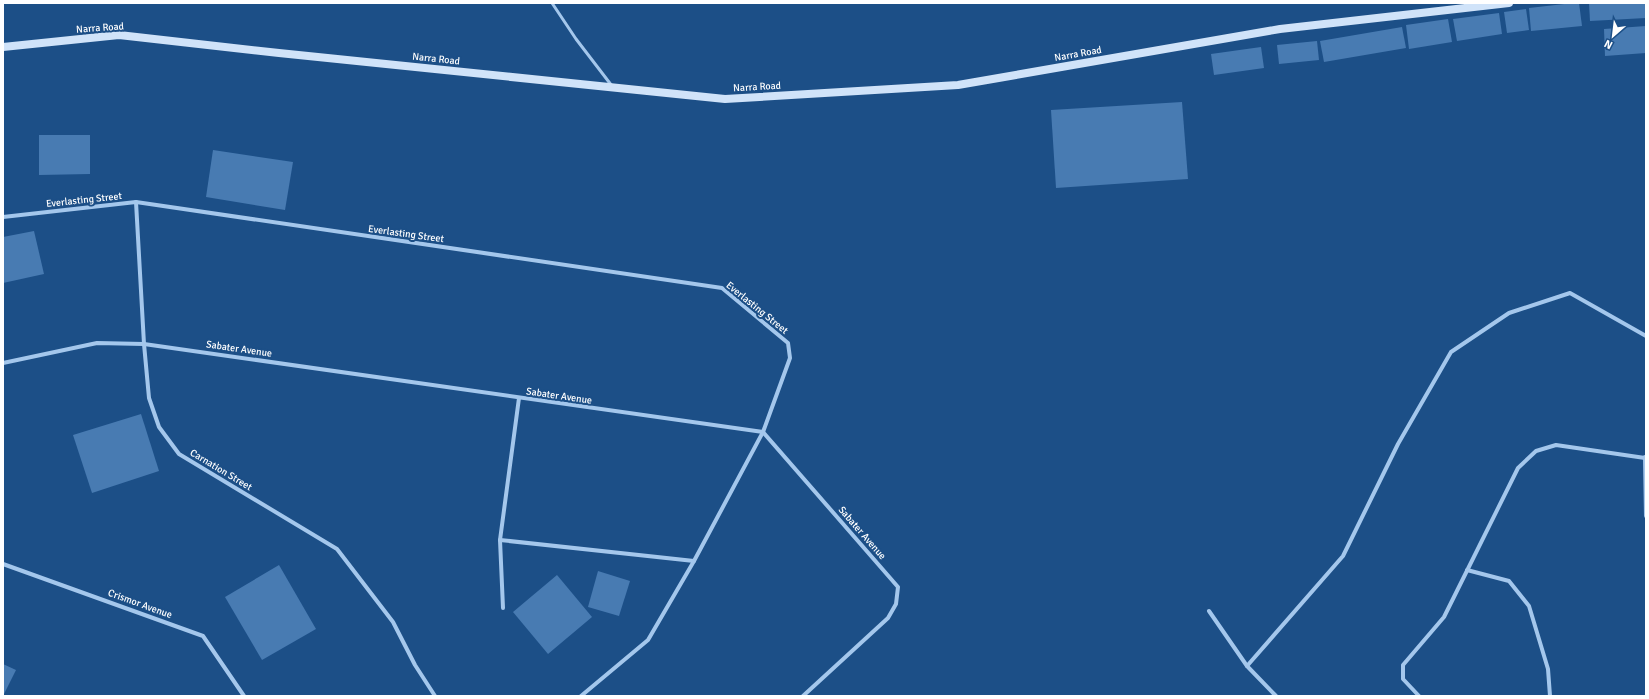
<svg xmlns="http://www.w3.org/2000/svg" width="1649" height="699" viewBox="0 0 1649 699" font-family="Signika,sans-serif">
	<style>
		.building { fill: #487bb2 }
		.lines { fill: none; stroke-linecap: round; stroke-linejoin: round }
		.lane { stroke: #a4c7ec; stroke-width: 3 }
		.street { stroke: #a4c7ec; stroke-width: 4 }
		.secondary { stroke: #d0e3f9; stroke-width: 8 }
		.labels { text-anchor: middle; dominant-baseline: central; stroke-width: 4; stroke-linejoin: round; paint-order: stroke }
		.street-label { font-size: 10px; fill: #fff; stroke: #1c4f87 }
	</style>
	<rect width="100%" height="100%" fill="#1c4f87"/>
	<!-- building -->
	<g class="building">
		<polygon points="1573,3 1579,3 1582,26 1531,31 1529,8"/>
		<polygon points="1589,3 1646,3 1646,18 1590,21"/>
		<polygon points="1526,9 1529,30 1507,33 1504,12"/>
		<polygon points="1499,13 1502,34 1457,41 1453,19"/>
		<polygon points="1448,19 1452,42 1409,49 1406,25"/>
		<polygon points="1646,26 1646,53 1605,56 1604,29"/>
		<polygon points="1402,27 1406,48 1324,62 1320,41"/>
		<polygon points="1317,41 1319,60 1279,64 1277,45"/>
		<polygon points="1261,47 1264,68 1214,75 1211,54"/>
		<polygon points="1182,102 1188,179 1056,188 1051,110"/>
		<polygon points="39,135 90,135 90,174 39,175"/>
		<polygon points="213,150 293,162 285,210 206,197"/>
		<polygon points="34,231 44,274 3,283 3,237"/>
		<polygon points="141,414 159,471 92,493 73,435"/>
		<polygon points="279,565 316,629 262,660 225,597"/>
		<polygon points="598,571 630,581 619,616 588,607"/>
		<polygon points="557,575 592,617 548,654 513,612"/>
		<polygon points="3,664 16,670 4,694 3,693"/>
	</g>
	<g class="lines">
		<!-- lane -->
		<polyline class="lane" points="552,3 576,39 612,86"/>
		<!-- street -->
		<g class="street">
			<polyline points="136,202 144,344 149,398 159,427 179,454 337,549 393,622 415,665 435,696"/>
			<polyline points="3,217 136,202 722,288 788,343 790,358 763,432 694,561 648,640 581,696"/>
			<polyline points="3,363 97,343 144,344 763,432 898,587 896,604 888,618 803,696"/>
			<polyline points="1645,457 1646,516"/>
			<polyline points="500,540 694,561"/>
			<polyline points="3,564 203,636 244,696"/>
			<polyline points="1467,570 1509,581 1529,606 1548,669 1550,696"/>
			<polyline points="503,608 500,540 519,398"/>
			<polyline points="1209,611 1247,666 1276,696"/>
			<polyline points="1247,666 1343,556 1398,444 1451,352 1509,313 1570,293 1646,336"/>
			<polyline points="1419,696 1403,679 1403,665 1444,617 1518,468 1536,451 1556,445 1645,458"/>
		</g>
		<!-- secondary -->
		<polyline class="secondary" points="3,47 119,35 279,53 725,99 958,85 1280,29 1509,3"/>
	</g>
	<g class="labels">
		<!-- street labels -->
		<g class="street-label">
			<text transform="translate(100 28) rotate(-4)">Narra Road</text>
			<text transform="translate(1078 54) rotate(-10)">Narra Road</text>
			<text transform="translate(436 59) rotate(6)">Narra Road</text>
			<text transform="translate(757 87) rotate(-3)">Narra Road</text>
			<text transform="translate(84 200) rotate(-6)">Everlasting Street</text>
			<text transform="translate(406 234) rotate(8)">Everlasting Street</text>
			<text transform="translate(757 308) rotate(39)">Everlasting Street</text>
			<text transform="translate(239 349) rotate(8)">Sabater Avenue</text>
			<text transform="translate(559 396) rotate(8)">Sabater Avenue</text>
			<text transform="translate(221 470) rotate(31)">Carnation Street</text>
			<text transform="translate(862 533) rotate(49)">Sabater Avenue</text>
			<text transform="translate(140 604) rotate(20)">Crismor Avenue</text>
		</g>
	</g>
	<!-- border -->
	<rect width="1649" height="699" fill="none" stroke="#ffffff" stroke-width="8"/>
	<!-- north arrow -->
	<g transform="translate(1613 36) rotate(208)" stroke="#1c4f87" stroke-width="3" paint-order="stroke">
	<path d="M0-3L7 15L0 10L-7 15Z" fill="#ffffff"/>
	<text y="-6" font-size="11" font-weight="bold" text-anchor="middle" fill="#ffffff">N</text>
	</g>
</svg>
